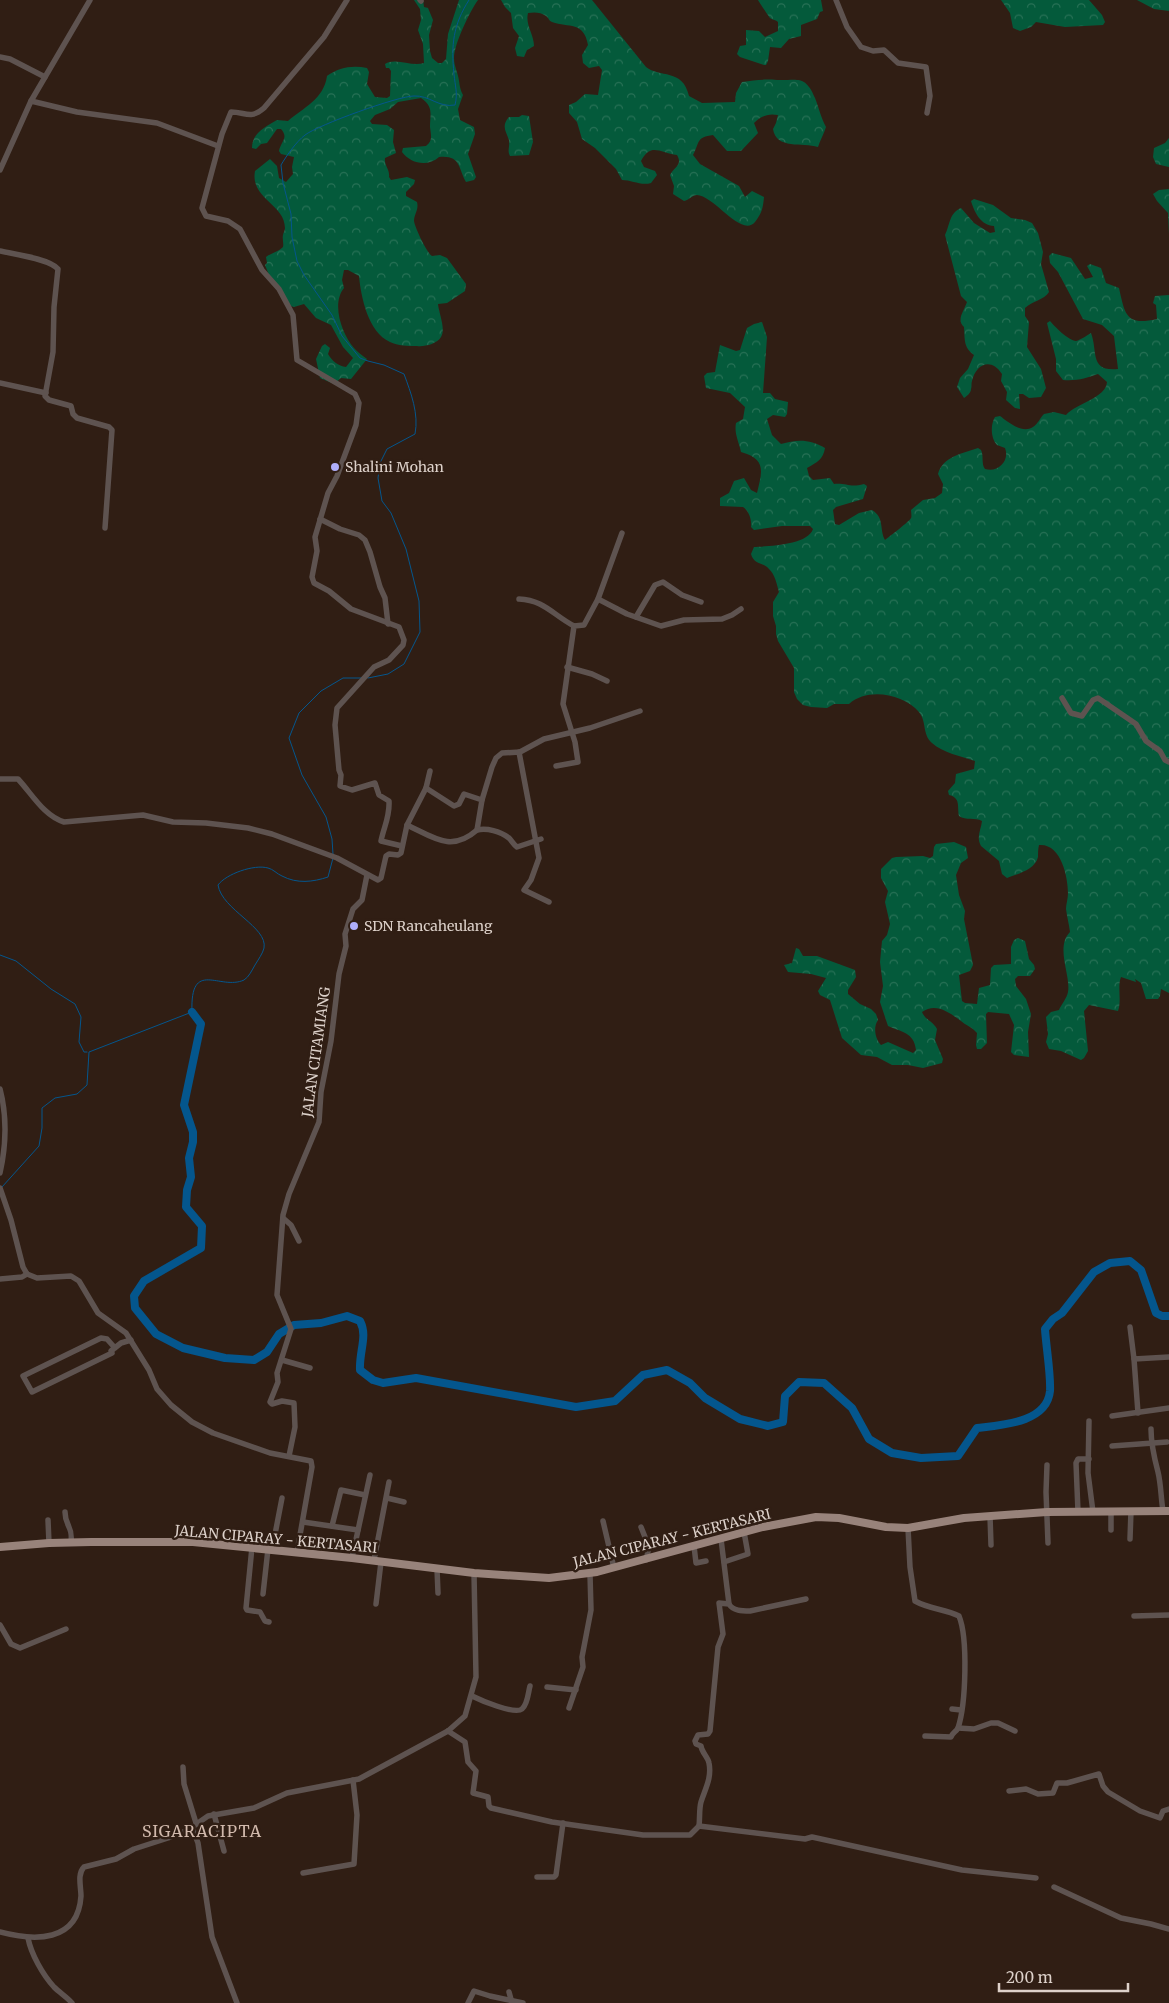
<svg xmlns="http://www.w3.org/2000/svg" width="1169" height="2003" viewBox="0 0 1169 2003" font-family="Merriweather,serif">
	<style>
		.forest { fill: url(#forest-crowns) }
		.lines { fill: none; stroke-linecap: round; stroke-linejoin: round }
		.stream { stroke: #04568d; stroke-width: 1 }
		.river { stroke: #04568d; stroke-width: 8 }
		.minor { stroke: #5e5350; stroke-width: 5.5 }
		.major { stroke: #98837b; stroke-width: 8 }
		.poi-dot { fill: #afaefa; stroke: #301e14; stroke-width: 2 }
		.labels { text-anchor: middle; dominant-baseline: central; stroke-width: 5; stroke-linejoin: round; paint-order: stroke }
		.poi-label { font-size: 14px; fill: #ddd1ca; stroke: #301e14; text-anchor: start }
		.street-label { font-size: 14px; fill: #ddd1ca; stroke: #301e14 }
		.quarter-label { font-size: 16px; letter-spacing: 1px; fill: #d1b9ac; stroke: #301e14 }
	</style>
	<defs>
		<pattern id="forest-crowns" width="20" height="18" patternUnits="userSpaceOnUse" patternTransform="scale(1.25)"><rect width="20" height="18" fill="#045a3b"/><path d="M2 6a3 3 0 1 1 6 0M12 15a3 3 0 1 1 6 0" fill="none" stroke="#287156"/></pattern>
	</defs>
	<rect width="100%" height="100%" fill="#301e14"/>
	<!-- forest -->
	<g class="forest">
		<path d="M414,0H423L424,7L428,8L433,20L429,35L430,51L432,58L438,63H442L446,59L448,34L459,0H478C470,11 454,44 454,58C454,67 458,72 459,81C460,87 460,89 463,95L458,109L460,120L474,127L475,134L468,154L476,177L474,180L466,182C458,168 461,155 439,157C428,167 411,164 402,152L403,148L426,146C433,141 431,135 430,127C430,114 434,107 421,98L398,102L390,109L375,115L370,121L372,124L387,125L394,130L393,142L396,153L385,158C384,166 390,169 389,177L391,180L407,177L415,180L414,184L406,192V196L417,202C419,210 414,214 414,221C415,228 427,253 432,256L440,255L447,258L466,284L465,291L447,303L438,304C439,314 446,329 441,337C437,344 424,347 417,346C408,346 398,346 390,342C368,332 361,297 359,276L348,270H344L342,280L344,288C331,304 342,334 354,348C357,352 362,355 367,359L351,379L341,378L334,384L320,378L316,359L322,346L325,344L330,348L328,354C332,361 338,366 346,367L353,358L343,347L331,325L316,318L304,304L294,307L291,306L269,275L265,265L267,263L266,257C271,253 278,252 283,247C284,243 282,239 283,235C283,233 285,231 285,228C285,204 250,199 255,171L270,159L277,166L279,178L286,182L293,174L292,167L294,157L281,154L279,151C281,141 289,138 281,129H277L267,143L261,144L256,149L252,148C252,133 265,127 277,120L288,121C303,108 324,99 327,76C339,67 353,65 367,68L369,72L367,84L375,97L387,98L390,96L391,71L389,68H386L385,64C396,57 411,67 424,63L423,44L418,30L421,20L420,9Z"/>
		<path d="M501,0H592L646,67C659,78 683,68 689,96L702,103L735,102L736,93L742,82C755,80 764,79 777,80C797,81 805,74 815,98C819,108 821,118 826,127C824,134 820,140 818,147C803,142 776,150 773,129L776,123L778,115C768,113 761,116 754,123L758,133L741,151H727L713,135C696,137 700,142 693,155L700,164L739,186L745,197L752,191L764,197C763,208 762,213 755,222C741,238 715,196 697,195C692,195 689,200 684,201L673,194L674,186L670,175C674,167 683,165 677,155C660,153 651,142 641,161L644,167L655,171L657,175L651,183C641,186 632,180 622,180L616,169L595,148L582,139L577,122L569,113V105L576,102L585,94L598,95L602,70L599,66L589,68L583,63L582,55L588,45C584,21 569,28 552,22C548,20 550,19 546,16C541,12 534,12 528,13C525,25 534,34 534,46L527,50L524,57L517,56L515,48L519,36L513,28L511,13L505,7Z"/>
		<path d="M758,0H821L823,11L820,12L817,19L801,25V36L789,39L781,48L770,47L768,61L766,65H764L740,57L737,54L740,46L746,45V30L759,31L765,37L778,31V22C776,20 773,20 770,18C769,17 759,2 758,0Z"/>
		<polygon points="1001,0 1089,0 1102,15 1105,22 1103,25 1065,27 1036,22 1031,27 1020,31 1013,28 1010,13"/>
		<polygon points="1137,0 1169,0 1169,11 1154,9"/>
		<path d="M522,115L529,116L533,142L529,155L510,156C507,151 510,147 509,140C506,131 501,126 509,117H519Z"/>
		<polygon points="1169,138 1169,167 1156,164 1153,157 1154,148 1165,143"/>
		<polygon points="1169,189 1169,234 1168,213 1157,201 1153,194 1159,190"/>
		<path d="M974,199L993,205L1011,218L1025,220L1032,223L1038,233L1043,252L1041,264L1049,292C1044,300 1032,301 1025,308V316L1029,322L1027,347L1041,369L1046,388L1041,397L1029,398L1023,394H1019L1020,409L1015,408L1006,400L1007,392L1001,381L1002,374C991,357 976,364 972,381C971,384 972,386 971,389C971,393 967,396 964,398L957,387L960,378L968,369L974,355C963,347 965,339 964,327C956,320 964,311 967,302L961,296L945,235C950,225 949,213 961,208L974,223L990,233L995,232L994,226C981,225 975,214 971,201Z"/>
		<path d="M1052,253L1071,258L1085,279L1093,277L1087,266L1090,264L1101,268L1106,283L1119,288C1125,315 1126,326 1157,319L1156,305L1153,303L1155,296L1169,295V993L1161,989L1160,996L1158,999H1146L1141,983L1135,979L1136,982L1121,977C1117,987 1122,1000 1118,1011L1089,1005L1084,1011L1088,1051L1084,1058L1081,1060L1061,1051L1049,1049L1046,1042L1048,1034L1046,1017L1051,1012L1059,1010C1061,1005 1067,998 1068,992C1071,975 1055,947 1070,932C1069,924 1067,917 1066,909C1066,904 1068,899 1068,893C1068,877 1061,843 1039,845C1038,849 1038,853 1038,857C1035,870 1017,874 1007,878L1002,874L999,861L981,846C976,837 981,830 982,821C975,817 966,821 959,816C957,806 961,798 949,795L948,791L955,783L956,774L974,769L975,761C961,756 943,753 932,743C922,734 927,722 919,712C903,694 868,687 849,704H834L827,708L811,707L803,705L797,699L794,692V668L778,641L776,634V626L773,616V602L779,592C777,585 775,574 769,569C763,562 754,565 751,554L754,547C769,546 808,545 813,529L810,526H782L754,530L751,527C752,520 749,511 743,507L720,506V498L729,493L734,481L744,478L751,490L757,493C762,472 767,459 741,452C739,442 734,434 736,423L743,419L745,407L730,393L706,388L704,376L707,373L715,372L720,345L736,351L740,350L747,328L754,324L762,322L767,337L763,393H770L775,399L788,402L787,414L785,417L773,415L767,419L772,435L781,444C797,439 810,439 825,448C823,460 817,462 807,468L809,476L813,480L830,478L834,484C847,483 850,488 864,484L867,486L863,499L836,507L833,510L835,524L839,525L859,513L872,510C885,518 879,529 885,540C889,537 911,520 911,518C912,517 911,511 911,510L923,500L935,498L942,493L943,484L938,474C943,456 962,454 978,448L981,450C984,456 981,464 985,469C998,473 1010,461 1005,448L997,445C991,439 990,425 995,417L1000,416C1008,422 1022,434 1033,427C1038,424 1040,418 1044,414L1054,412L1066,415C1077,403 1106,398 1107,382L1098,374C1086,378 1078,381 1063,380L1056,371V359L1047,323L1050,321C1054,326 1069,341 1076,341C1081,340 1087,335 1091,333C1098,351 1089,372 1118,369L1114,336L1102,325L1083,319L1058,272L1050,263L1049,256Z"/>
		<path d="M954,842L966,847L968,858L961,863L956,875L959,895L965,911L964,919L973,965L970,971L959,975L962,1001L965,1003L977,1004L979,988L990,985L991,968L994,965L1011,964V947L1014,940L1018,938L1025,941L1029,959L1034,965L1035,969L1030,976H1018L1015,979L1016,986L1026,999L1031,1014L1028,1032L1029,1057L1014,1055L1011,1052L1014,1025L1009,1014L988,1012L986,1014L987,1043L981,1049H977L976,1045L977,1033L974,1030C970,1026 965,1025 961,1021C950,1013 936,1002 922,1012C925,1020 933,1021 937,1029L935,1040L943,1059L942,1063L923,1068L908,1065H892L877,1057L861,1055L842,1038L830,1000L820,995L818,991L826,978L811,974L788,972L784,965L792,963L796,948L799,949L803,956H817L855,970L856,977L848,990V994L860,1004L871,1009L876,1014L878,1020C873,1027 875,1039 881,1045L888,1042L913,1053L916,1050C914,1032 901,1032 888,1026L880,1002L883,986L880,962L882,941L887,935L890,924L885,902L888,891L881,878V869L892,858L896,857L923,856L930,858L933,856L934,847L936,844Z"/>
	</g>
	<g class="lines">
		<!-- stream -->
		<g class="stream">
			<path d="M368,678L388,674L404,664L420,632L419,601L406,549L391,513L382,501L378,478L380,463L387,449L415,434C419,414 411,393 404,374L384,365L368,361L360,358L342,336L332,315L304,275L297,261L292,237L291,214L283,183L281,165C287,155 296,142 305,135C318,125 398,96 414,96C429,95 439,108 455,105C458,93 455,86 454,74C451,45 453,25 469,0"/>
			<polyline points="333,854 332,839 326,817 302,775 289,738 299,713 321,691 343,678 362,678"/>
			<polyline points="0,955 16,961 51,989 75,1004 81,1017 79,1042 84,1052 87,1052"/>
			<path d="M2,1187L39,1146L42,1128V1108L55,1098L77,1094L87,1085L89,1052L192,1012C190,958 220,991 244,980C249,977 252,970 255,965C258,960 263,953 264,948C268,927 222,910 218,885C226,874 254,864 268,868C273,869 277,874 282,876C297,884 313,882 328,877L333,858"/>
		</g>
		<!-- river -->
		<path class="river" d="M192,1012L201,1024L184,1105L193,1132V1142L189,1158L191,1177L187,1190L186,1207L202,1226L201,1248L144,1281L134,1296L135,1308L156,1334L183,1348L225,1358L254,1360L267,1352L279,1334L294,1325L321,1323L347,1316L360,1321C368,1336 359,1351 360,1370L373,1380L383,1383L416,1378L576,1407L615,1401L643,1375L667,1370L690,1383L705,1398L740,1419L768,1426L783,1422L785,1396L799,1382L824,1383L852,1408L869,1439L892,1453L921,1458L958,1456L977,1428C1001,1425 1047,1423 1050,1391C1051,1375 1046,1346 1045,1329L1053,1319L1062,1313L1094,1272L1110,1263L1130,1261L1141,1270L1156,1313L1162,1316H1169"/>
		<!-- minor -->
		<g class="minor">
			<path d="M347,0L324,37L264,108C250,120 246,112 231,112L222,134L202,208L206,216L228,221L240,229L262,270L279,289L293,315L297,360L355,394L359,403L356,425L337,476L328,493L315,537L317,551L312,577L314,583L329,591L351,609L399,627L404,640L403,645L389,660L374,667L337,708L335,725L339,770L341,775L340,786L352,790L375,783L379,795L389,801C390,817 384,826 381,841L402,846"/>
			<polyline points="420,0 421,1"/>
			<polyline points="836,0 847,27 861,47 873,51 884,50 898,63 926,67 930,96 927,113"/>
			<polyline points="0,57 10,59 45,77"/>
			<polyline points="31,101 77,112 157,123 218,146"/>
			<polyline points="0,170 31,101 90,0"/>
			<path d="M0,251C14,254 50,259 58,269L54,307L53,352L45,396L49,400L71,406L73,414L77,418L109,427L112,430L105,528"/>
			<polyline points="0,383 46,393"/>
			<polyline points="320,519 340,529 359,535 365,540 370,552 380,587 385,598 388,624"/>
			<path d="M519,599C544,600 553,615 574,626"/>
			<polyline points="598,599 627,614 661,626 684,620 722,619 732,615 741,609"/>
			<polyline points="636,617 655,585 663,582 682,595 701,602"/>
			<polyline points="567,667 592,674 607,681"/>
			<polyline points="1062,698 1071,713 1082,716 1093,700 1098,698 1136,724 1146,741 1160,751 1165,760 1169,762"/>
			<polyline points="519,752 539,858 531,880 524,890 549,902"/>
			<polyline points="556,766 578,762 575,742 563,704 574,626 584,625 598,599 622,533"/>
			<path d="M0,779H18C32,794 44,816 64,822L143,815L173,822L206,823L248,828L272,834L337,858L378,880L381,878L386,856L389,854L398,855L401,853L407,825L426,788L430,771"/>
			<path d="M426,788L454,806L459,804L464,794L482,800L477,830C487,828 500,831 509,838C512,841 513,844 517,847L541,839"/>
			<polyline points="482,800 492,767 496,758 502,753 520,752 544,739 590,728 640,711"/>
			<path d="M407,825C433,837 451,853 477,830"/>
			<path d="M0,1089C7,1116 6,1146 0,1173"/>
			<polyline points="0,1188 11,1220 23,1267 27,1274 37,1278 71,1276 79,1281 98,1313 126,1333 149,1370 157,1389 171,1405 192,1422 213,1433 270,1453 311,1461 312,1467 297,1552"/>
			<polyline points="283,1218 291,1225 299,1241"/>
			<polyline points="0,1279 22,1277 27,1274"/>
			<polyline points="1130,1327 1134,1359 1169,1357"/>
			<polyline points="115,1348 107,1339 101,1338 23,1376 32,1392 112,1353 111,1351 121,1343 131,1340"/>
			<polyline points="1134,1359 1138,1413"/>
			<polyline points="282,1360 310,1368"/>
			<polyline points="1112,1416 1169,1408"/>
			<polyline points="1089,1421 1088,1473 1093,1512"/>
			<path d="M1151,1429C1151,1444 1154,1457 1158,1472C1161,1484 1161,1499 1163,1511"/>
			<polyline points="1112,1446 1167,1442"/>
			<polyline points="289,1456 295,1427 294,1403 282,1401 272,1404 270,1402 278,1382 277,1373 291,1329 277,1295 283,1215 289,1194 319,1122 321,1092 331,1041 339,974 346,946 345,934 353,909 362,900 367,875"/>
			<polyline points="1047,1465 1046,1492 1048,1543"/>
			<polyline points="387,1498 404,1502"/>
			<polyline points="1111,1511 1111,1530"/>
			<path d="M65,1512C65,1526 73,1526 71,1542"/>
			<polyline points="1078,1512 1076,1463 1078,1459 1089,1459"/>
			<polyline points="990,1516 991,1545"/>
			<polyline points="48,1520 49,1543"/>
			<polyline points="603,1521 614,1568"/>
			<polyline points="303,1522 358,1530"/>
			<polyline points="332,1526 341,1490 365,1495"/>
			<polyline points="641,1527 649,1547 646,1560"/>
			<path d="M908,1528L910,1567L915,1601C929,1609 945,1609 959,1616C968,1638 966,1704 958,1728C956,1732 953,1732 951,1737L925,1736"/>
			<polyline points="721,1539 729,1604"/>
			<polyline points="1130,1539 1131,1511"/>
			<polyline points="694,1546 696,1563 706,1561"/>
			<polyline points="252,1547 246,1608 247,1610 260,1612 265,1621 269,1622"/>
			<polyline points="272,1550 282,1498"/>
			<polyline points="352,1558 370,1475"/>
			<polyline points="374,1560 389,1482"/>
			<polyline points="724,1562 748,1554 744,1532"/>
			<polyline points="437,1569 438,1593"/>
			<polyline points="263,1594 268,1549"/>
			<polyline points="376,1604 381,1562"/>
			<polyline points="1134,1616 1169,1615"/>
			<polyline points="0,1625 11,1644 20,1648 66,1629"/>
			<polyline points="547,1687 576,1690"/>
			<path d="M472,1696C480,1700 515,1715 522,1709C528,1704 528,1693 530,1686"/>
			<polyline points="569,1708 583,1667 582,1657 591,1610 590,1574"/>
			<polyline points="952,1709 961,1710"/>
			<polyline points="958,1728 974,1729 991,1723 998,1723 1015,1731"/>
			<polyline points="448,1731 465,1742 468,1762 476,1771 473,1793 488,1797 489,1806 491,1808 552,1822 643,1835 690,1835 699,1826 805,1839 812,1837 962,1870 1036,1878"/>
			<polyline points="183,1767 184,1784 196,1823"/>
			<polyline points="1009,1791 1026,1789 1038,1794 1053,1793 1057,1783 1067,1783 1099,1774 1103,1786 1108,1792 1140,1811 1160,1818 1163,1811 1169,1809"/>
			<polyline points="214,1814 224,1851"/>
			<path d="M699,1826C700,1818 699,1809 701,1802C705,1789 712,1778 709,1763C708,1757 702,1753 701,1746L696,1744L695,1741L698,1735L708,1734L710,1731L718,1647L723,1634L719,1603L729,1604C733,1611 742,1611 750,1611L806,1599"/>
			<polyline points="192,1827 198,1843 212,1937 237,2003"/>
			<polyline points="303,1873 354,1864 357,1815 353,1780"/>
			<polyline points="537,1877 554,1877 556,1875 563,1823"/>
			<polyline points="1054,1887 1121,1918 1151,1924 1169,1929"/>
			<path d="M0,1932C34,1941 78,1943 81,1896C81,1887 77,1874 84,1867L116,1859L134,1849L168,1838L188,1830L208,1816L254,1808L287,1793L359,1779L448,1731L465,1716L476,1677L474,1573"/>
			<path d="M28,1938C31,1954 43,1975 54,1987C60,1993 67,1997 72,2003"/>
			<polyline points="509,1992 512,2003"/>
			<polyline points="468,2003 474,1991 490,1996 523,2003"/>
		</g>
		<!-- major -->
		<polyline class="major" points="0,1547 49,1543 91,1542 193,1542 352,1558 474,1573 549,1578 597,1572 763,1527 816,1517 839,1518 886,1527 908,1528 964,1518 1047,1512 1169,1511"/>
	</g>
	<!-- markers -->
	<g class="poi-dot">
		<circle cx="335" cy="467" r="5"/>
		<circle cx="354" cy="926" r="5"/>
	</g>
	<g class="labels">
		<!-- poi labels -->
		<g class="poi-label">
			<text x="345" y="467">Shalini Mohan</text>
			<text x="364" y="926">SDN Rancaheulang</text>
		</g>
		<!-- street labels -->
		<g class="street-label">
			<text transform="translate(316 1052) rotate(-82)">JALAN CITAMIANG</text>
			<text transform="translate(672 1538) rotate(-14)">JALAN CIPARAY - KERTASARI</text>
			<text transform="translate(276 1539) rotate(5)">JALAN CIPARAY - KERTASARI</text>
		</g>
		<!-- quarter labels -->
		<g class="quarter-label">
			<text x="202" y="1831">SIGARACIPTA</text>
		</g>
	</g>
	<!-- scale -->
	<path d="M999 1983v8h129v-8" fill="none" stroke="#ddd1ca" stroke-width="2.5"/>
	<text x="1006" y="1983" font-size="15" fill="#ddd1ca" stroke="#301e14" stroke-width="4" paint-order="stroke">200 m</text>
</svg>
